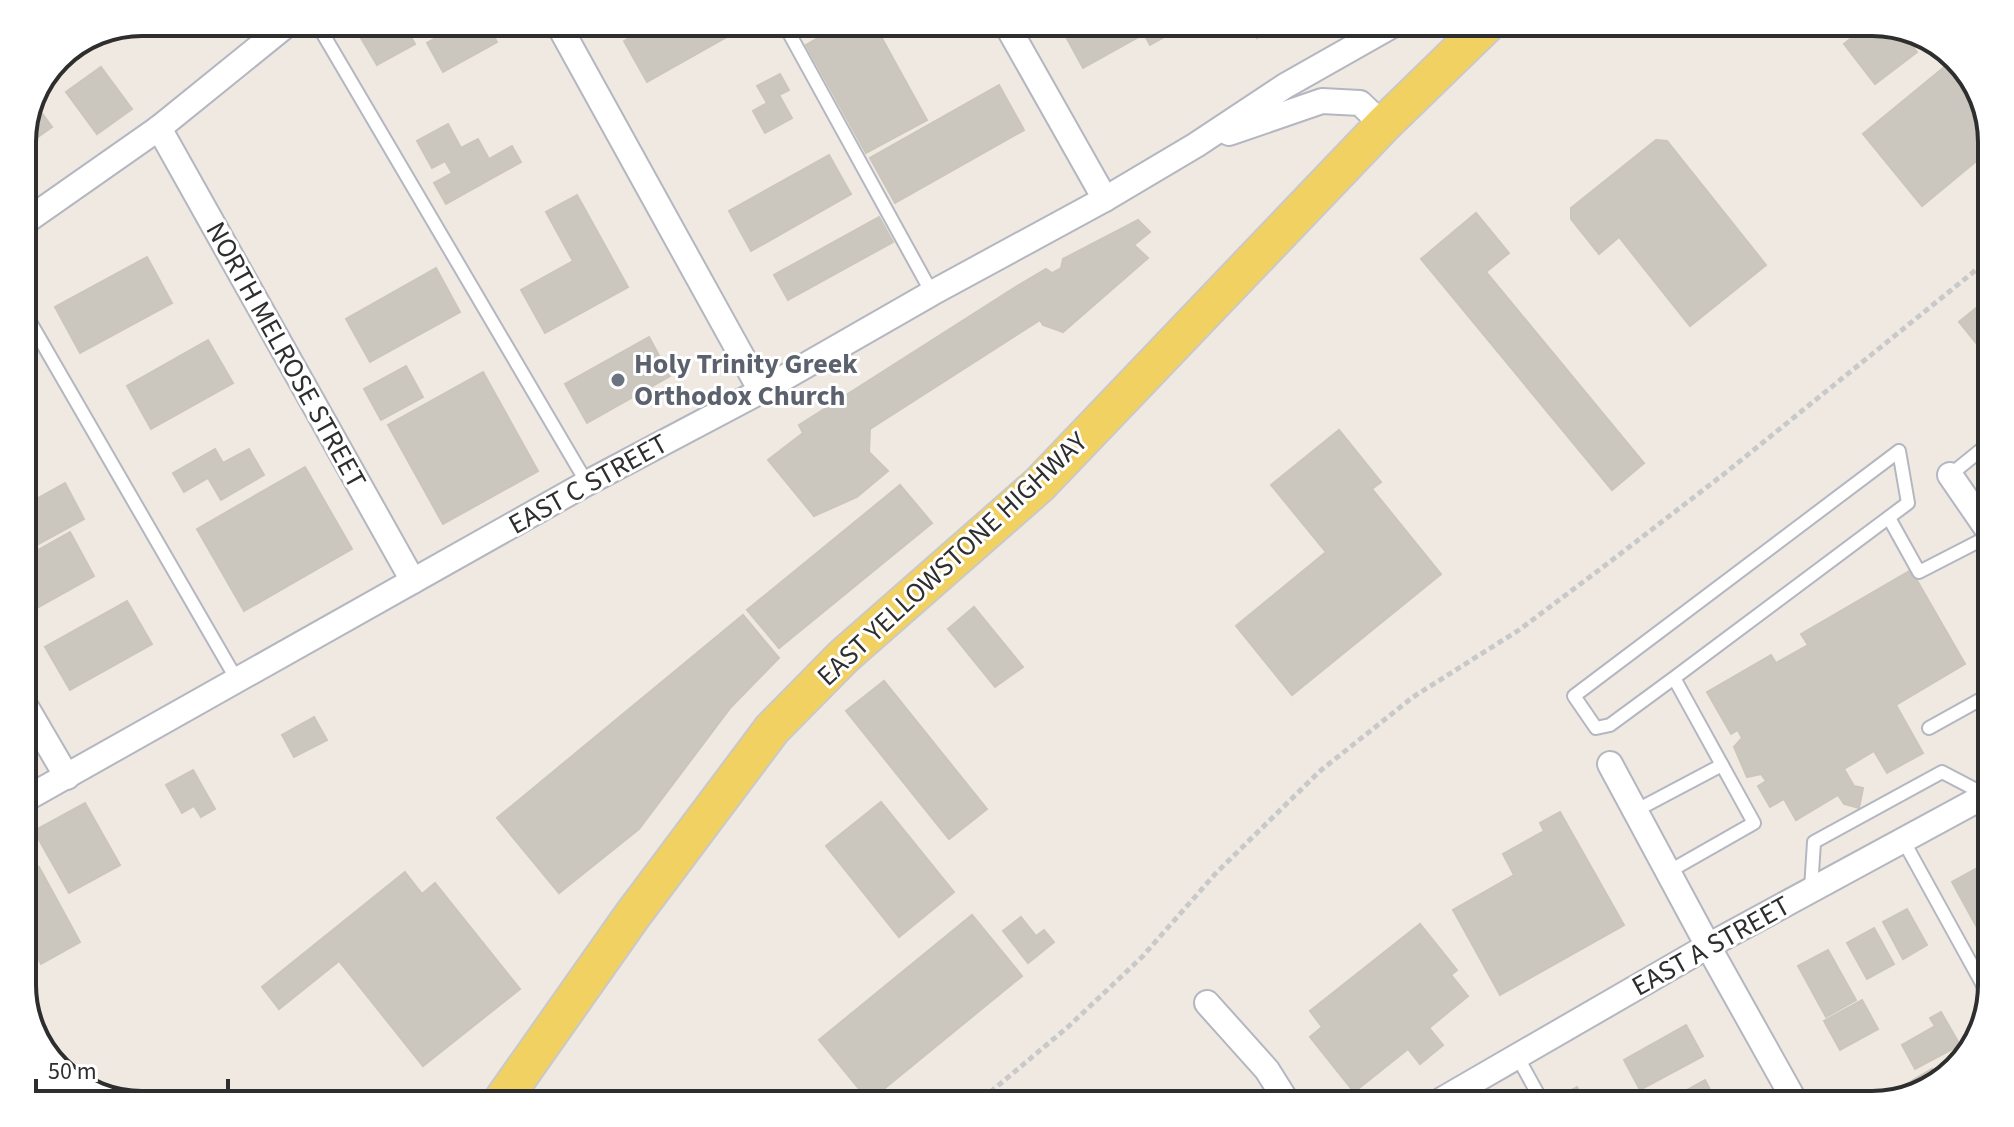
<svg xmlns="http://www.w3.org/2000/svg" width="2014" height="1127" viewBox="0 0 2014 1127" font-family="'Source Sans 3',sans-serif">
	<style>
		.building { fill: #cbc7bf; stroke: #cbc5ba; stroke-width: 2 }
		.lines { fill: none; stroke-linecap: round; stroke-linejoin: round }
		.lane-casing { stroke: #b4b7c1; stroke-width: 16 }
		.street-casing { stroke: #b4b7c1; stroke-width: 28 }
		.primary-casing { stroke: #c9c9c9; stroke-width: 40 }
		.path { stroke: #c9c9c9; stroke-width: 5; stroke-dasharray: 6 4; stroke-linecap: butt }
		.lane { stroke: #fff; stroke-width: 12 }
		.street { stroke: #fff; stroke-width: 24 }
		.primary { stroke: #f2d163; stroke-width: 36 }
		.worship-dot { fill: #6b7280; stroke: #fff; stroke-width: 3 }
		.labels { text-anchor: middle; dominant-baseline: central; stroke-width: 6; stroke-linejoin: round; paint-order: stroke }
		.street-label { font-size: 28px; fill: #2e2e2e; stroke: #fff }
		.worship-label { font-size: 28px; font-weight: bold; fill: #5b616d; stroke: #fff; text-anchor: start }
		.rim { fill: none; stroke: #2e2e2e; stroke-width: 4 }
	</style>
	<rect width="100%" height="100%" fill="#efe9e1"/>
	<!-- building -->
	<g class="building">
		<polygon points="389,22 403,22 415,44 377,65 361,38"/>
		<polygon points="464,22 486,22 497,42 443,72 427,43"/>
		<polygon points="657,22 723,22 730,35 647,82 624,41"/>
		<polygon points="847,22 873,22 927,120 866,153 806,45"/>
		<polygon points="1058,22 1191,22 1150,45 1144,34 1083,68"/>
		<polygon points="1249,22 1285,22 1257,38"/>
		<polygon points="1871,22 1898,29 1917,52 1875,84 1844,44"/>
		<polygon points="110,35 45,83 57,57"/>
		<polygon points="1954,59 1972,75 1992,134 1992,148 1922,206 1863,134"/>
		<polygon points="101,67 132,109 97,134 66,92"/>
		<polygon points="780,74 789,90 779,95 792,118 765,133 753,111 767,103 757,86"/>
		<polygon points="999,85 1024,130 895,203 870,158"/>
		<polygon points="36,105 52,127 22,148 22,134"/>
		<polygon points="448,124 461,148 478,139 489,159 512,146 521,162 446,204 434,183 452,173 445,161 432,168 417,141"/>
		<polygon points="1656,140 1667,141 1766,265 1690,326 1619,237 1599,254 1571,219 1571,208"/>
		<polygon points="829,155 851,194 751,251 729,211"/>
		<polygon points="577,195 628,287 545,333 521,290 573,261 546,212"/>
		<polygon points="1476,213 1509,253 1486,272 1644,463 1612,490 1421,259"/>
		<polygon points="879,217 893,242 788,300 774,275"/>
		<polygon points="1138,220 1150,232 1134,245 1148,258 1063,332 1043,325 1040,320 870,429 869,452 888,471 857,497 814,516 768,460 803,433 799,425 1017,286 1046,269 1052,273 1061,268 1063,259"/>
		<polygon points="147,257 172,303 80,353 55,307"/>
		<polygon points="436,268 460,312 370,362 346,319"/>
		<polygon points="1992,295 1992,359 1990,360 1959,322"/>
		<polygon points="649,337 670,376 587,423 565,384"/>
		<polygon points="208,340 233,383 151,429 127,386"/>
		<polygon points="406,366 423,397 381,420 364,389"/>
		<polygon points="483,372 538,471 443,524 388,425"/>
		<polygon points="1339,430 1381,482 1372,489 1441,574 1292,695 1236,626 1326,552 1271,485"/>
		<polygon points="215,449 223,463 249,449 264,475 221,500 208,478 184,492 173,473"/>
		<polygon points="305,467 352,549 244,611 197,529"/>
		<polygon points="65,483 84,519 22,553 22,507"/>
		<polygon points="900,485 932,523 779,648 747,610"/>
		<polygon points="70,532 94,576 28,613 22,604 22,559"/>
		<polygon points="1911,570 1965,664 1896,705 1923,753 1887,773 1874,751 1844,769 1854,786 1863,788 1859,808 1844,804 1838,795 1796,820 1784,799 1770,807 1758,786 1766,781 1761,774 1747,777 1734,747 1742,738 1738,730 1731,734 1707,692 1771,655 1776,663 1808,645 1801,634"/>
		<polygon points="127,601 152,644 70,690 45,647"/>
		<polygon points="974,607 1023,667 995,687 948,629"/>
		<polygon points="743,615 779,658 731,707 639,829 559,893 497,818"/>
		<polygon points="884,681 987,809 949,839 846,711"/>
		<polygon points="314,717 327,740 294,757 282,735"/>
		<polygon points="193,770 215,809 201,817 194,806 182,813 166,785"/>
		<polygon points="881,802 954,892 899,937 826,846"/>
		<polygon points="85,803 120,865 69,893 34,831"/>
		<polygon points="1560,812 1624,925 1500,995 1453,910 1514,875 1503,854 1544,831 1540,823"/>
		<polygon points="22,860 29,873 39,867 80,942 41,964 22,929"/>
		<polygon points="1979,867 1992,890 1992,923 1979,931 1952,882"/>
		<polygon points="405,872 422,894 435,883 520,989 423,1066 339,961 279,1009 262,987"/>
		<polygon points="1907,909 1927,945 1903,959 1883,922"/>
		<polygon points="972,915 1022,976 869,1101 819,1040"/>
		<polygon points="1021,917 1036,936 1044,930 1054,942 1028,963 1003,931"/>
		<polygon points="1420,924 1457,970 1451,975 1468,996 1429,1028 1443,1045 1420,1064 1408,1049 1354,1092 1310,1037 1322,1027 1310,1011"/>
		<polygon points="1874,928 1894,964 1867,979 1847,943"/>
		<polygon points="1828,950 1856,1000 1826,1017 1798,966"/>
		<polygon points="1862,1000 1878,1029 1840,1050 1824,1021"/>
		<polygon points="1941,1012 1960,1045 1915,1069 1902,1045 1935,1026 1930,1018"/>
		<polygon points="1686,1025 1703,1056 1640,1090 1624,1060"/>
		<polygon points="1932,1069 1939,1082 1933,1089 1885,1102 1883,1098"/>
		<polygon points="1705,1080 1716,1101 1708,1105 1679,1105 1674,1097"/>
		<polygon points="1577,1087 1587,1105 1558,1105 1555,1099"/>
	</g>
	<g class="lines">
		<defs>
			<g id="lane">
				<polyline points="316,22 587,483"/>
				<polyline points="783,22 932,293"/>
				<polyline points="22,308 237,680"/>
				<polyline points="1950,475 1992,441"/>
				<polyline points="1889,518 1919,572 1991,535"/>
				<polyline points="1929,728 1992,693"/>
				<polyline points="1635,811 1722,765"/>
				<polyline points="1903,840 1989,996"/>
				<polyline points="1668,872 1754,823 1674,678 1908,503 1899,451 1574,696 1596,728 1610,725 1674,678"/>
				<polyline points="1811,889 1814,842 1942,772 1986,795"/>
				<polyline points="1517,1056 1544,1105"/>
			</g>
			<g id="street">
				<polyline points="557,22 761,391"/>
				<polyline points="1005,22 1105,199"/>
				<polyline points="159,128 413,581"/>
				<polyline points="1229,133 1322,101 1360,103 1383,125"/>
				<polyline points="22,224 159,128 290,22"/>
				<polyline points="1950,475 1992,536"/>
				<polyline points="22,700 67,777"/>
				<polyline points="1610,764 1708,946 1797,1105"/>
				<polyline points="22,801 587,483 761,391 932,293 1105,199 1196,145 1285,86 1398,22"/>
				<polyline points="1207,1003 1267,1070 1289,1105"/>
				<polyline points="1433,1105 1708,946 1992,792"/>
			</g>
			<polyline id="primary" points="499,1105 632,916 772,729 844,656 1039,485 1383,125 1489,22"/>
		</defs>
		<!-- lane casing -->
		<use href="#lane" class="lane-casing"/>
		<!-- street casing -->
		<use href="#street" class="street-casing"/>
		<!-- primary casing -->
		<use href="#primary" class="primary-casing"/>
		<!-- path -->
		<polyline class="path" points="975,1105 1069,1026 1142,957 1217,872 1320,771 1413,697 1519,630 1607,564 1724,474 1992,257"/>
		<!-- lane -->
		<use href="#lane" class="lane"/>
		<!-- street -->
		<use href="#street" class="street"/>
		<!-- primary -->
		<use href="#primary" class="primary"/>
	</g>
	<!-- markers -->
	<circle class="worship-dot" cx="618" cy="380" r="8"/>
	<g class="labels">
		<!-- street labels -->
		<g class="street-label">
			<text transform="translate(286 355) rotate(61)">NORTH MELROSE STREET</text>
			<text transform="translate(588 484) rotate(-29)">EAST C STREET</text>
			<text transform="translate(952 559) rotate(-43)">EAST YELLOWSTONE HIGHWAY</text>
			<text transform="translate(1711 946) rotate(-29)">EAST A STREET</text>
		</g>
		<!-- worship labels -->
		<g class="worship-label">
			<text x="634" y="364">Holy Trinity Greek<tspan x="634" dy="32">Orthodox Church</tspan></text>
		</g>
	</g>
	<!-- crop -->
	<path d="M0 0H2014V1127H0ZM142 36H1872A106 106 0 0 1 1978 142V985A106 106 0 0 1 1872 1091H142A106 106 0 0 1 36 985V142A106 106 0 0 1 142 36Z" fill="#fff" fill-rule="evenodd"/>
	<path class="rim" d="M142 36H1872A106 106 0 0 1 1978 142V985A106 106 0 0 1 1872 1091H142A106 106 0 0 1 36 985V142A106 106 0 0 1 142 36Z"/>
	<!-- scale -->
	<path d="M36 1079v12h192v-12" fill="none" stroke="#2e2e2e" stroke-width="4"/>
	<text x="48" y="1079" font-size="24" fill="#2e2e2e" stroke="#ffffff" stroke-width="6" paint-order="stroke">50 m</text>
</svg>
